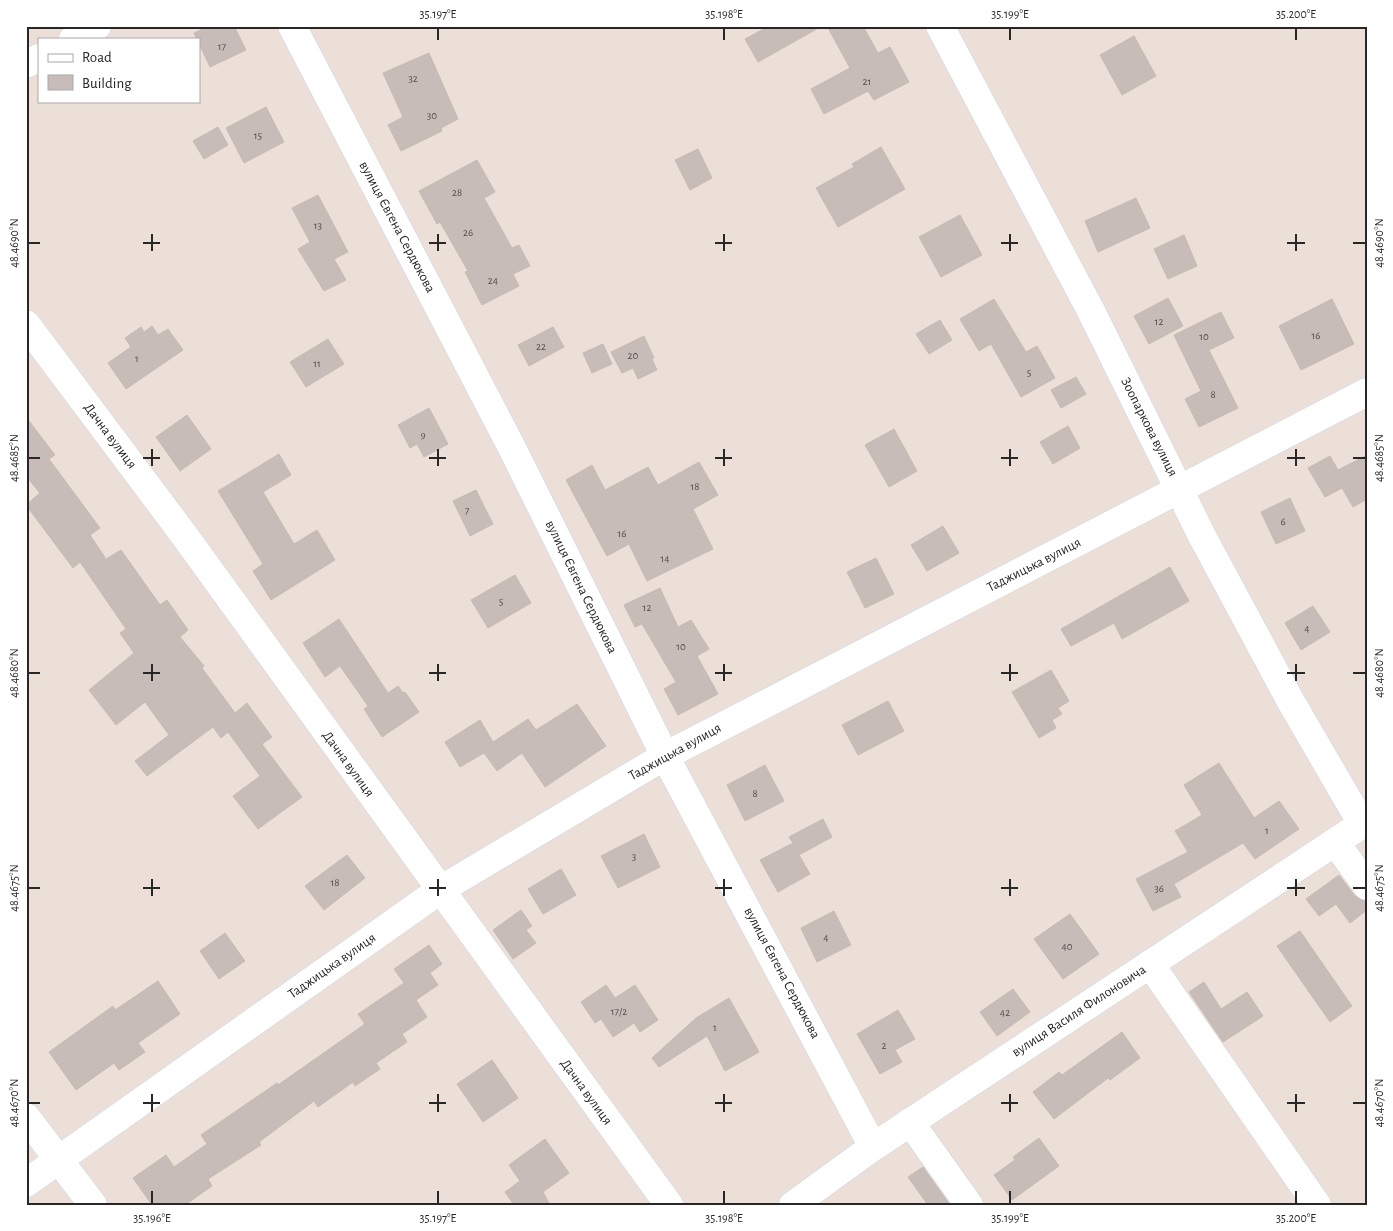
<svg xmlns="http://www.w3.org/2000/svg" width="1393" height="1231" viewBox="0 0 1393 1231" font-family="'Alegreya Sans',sans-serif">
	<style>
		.building { fill: #c7bcb7; stroke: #c7bbb1 }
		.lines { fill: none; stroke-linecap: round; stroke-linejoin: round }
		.minor-casing { stroke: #ccd5e3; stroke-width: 29 }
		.minor { stroke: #fff; stroke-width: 28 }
		.ticks { fill: none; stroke: #272727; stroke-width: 2 }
		.labels { text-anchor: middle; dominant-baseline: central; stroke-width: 5; stroke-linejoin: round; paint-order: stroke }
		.number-label { font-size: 11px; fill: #4f4c4b }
		.street-label { font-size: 14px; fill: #272727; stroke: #fff }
		.neatline { fill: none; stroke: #272727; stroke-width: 2 }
		.ticks-label { font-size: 12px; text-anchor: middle; fill: #272727 }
	</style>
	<rect width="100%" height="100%" fill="#ecdfd7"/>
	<!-- building -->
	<g class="building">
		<polygon points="209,26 234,26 246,50 210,67 194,33"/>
		<polygon points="769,26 822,26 758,62 745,39"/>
		<polygon points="827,26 863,26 878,53 890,47 909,82 874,100 868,91 824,114 811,89 850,68"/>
		<polygon points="1134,36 1156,76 1122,95 1100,55"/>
		<polygon points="429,53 458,119 441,128 442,131 401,151 388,125 403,117 383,73"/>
		<polygon points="266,107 284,142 244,163 226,128"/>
		<polygon points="218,127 228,145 204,159 193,141"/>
		<polygon points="881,147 905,189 838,227 816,188 854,167 852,164"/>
		<polygon points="698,149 712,178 690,190 675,160"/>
		<polygon points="477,160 495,192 484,198 512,248 519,245 530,266 513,274 519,286 482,305 465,272 468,271 440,222 437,224 419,191"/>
		<polygon points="318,195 348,252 334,259 346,280 324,291 298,249 310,242 292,208"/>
		<polygon points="1136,198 1150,228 1098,252 1085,221"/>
		<polygon points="960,215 982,255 941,277 919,237"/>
		<polygon points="1184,235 1197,266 1168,279 1154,249"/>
		<polygon points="1168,298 1183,326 1149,344 1134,316"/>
		<polygon points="994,299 1026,352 1037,346 1055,378 1021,397 991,344 979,351 960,319"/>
		<polygon points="1332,299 1354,344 1301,370 1279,326"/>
		<polygon points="1221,312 1234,338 1209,350 1238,408 1199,427 1185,399 1201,391 1174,335"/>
		<polygon points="940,320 952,340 929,354 916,334"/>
		<polygon points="152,326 158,335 168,329 183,350 126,389 108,363 131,347 125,338 141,327 144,332"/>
		<polygon points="553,327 564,347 529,366 518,345"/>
		<polygon points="644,336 654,358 652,359 657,370 638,379 633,368 622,373 611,352"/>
		<polygon points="328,339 344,364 306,387 290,362"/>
		<polygon points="603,344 612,364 592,373 583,353"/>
		<polygon points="1076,377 1086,394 1061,408 1051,390"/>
		<polygon points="429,408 448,444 424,457 417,444 410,448 398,425"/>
		<polygon points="187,415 211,449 180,471 156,437"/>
		<polygon points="26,417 55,455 49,459 100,528 90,535 106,559 121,550 160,605 167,600 188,630 180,637 204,666 202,668 235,713 247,703 272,737 262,744 302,797 258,829 233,796 260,776 228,732 221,738 213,727 147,776 135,761 169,735 145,702 116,725 89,690 134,653 120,633 126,629 80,562 73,568 26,505 40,493 26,476"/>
		<polygon points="1068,426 1080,448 1053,464 1040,442"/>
		<polygon points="894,429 917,471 889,487 865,445"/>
		<polygon points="279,454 291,475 263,492 294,544 317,530 335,560 271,600 253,571 263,564 218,491"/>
		<polygon points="1367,455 1367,499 1353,507 1342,488 1325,497 1308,468 1330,456 1338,470"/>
		<polygon points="699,462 718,495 693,509 713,549 647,581 629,544 607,556 566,480 592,465 605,490 648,467 658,485"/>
		<polygon points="476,490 493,524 470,536 453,501"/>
		<polygon points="1290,498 1305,531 1276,544 1261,512"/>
		<polygon points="943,526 959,553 927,571 911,545"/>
		<polygon points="876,558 894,594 865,608 847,572"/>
		<polygon points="1170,567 1189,601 1122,639 1114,623 1071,646 1061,629"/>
		<polygon points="515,575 531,603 488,628 471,600"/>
		<polygon points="660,588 678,627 691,620 709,649 697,656 718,694 678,715 664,689 676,682 642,624 635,627 624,605"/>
		<polygon points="1313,606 1330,632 1301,650 1285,623"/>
		<polygon points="339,619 388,693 398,686 403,693 405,692 419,712 382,737 364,709 368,706 340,666 325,677 303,643"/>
		<polygon points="1051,670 1069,701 1058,708 1062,714 1052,720 1056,728 1039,738 1012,692"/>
		<polygon points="888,701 904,731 858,755 842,725"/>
		<polygon points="577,704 606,746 545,787 522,753 497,771 484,753 460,767 445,742 480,720 493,742 528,719 536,730"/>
		<polygon points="1219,763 1254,818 1279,801 1299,829 1255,859 1243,843 1174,884 1181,897 1153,911 1136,879 1188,852 1175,831 1202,815 1184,785"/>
		<polygon points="765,765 784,801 745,821 727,785"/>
		<polygon points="823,819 832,837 799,855 810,874 778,892 760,860 793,843 789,837"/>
		<polygon points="644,834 660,867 618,888 601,856"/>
		<polygon points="347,855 365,878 324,910 305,886"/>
		<polygon points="561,869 576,895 543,914 528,889"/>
		<polygon points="1339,875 1355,896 1367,901 1367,910 1350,923 1336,904 1319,916 1306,899"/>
		<polygon points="521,910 532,926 526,930 536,943 513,959 493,930"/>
		<polygon points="834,911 851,945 817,962 801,928"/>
		<polygon points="1070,914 1099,954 1063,979 1034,939"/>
		<polygon points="1300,931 1352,1006 1330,1022 1277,946"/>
		<polygon points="225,933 245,961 219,979 200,951"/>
		<polygon points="429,945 442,964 430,973 438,985 416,1000 427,1017 402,1034 407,1042 376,1063 380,1069 355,1086 353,1082 318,1107 314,1101 259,1142 261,1145 208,1179 212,1186 185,1205 152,1205 133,1178 166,1155 174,1167 207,1144 201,1135 277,1083 278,1085 365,1024 358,1014 404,983 394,969"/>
		<polygon points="158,981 180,1014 138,1043 145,1052 119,1070 114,1063 76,1090 49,1052 113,1006 115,1010"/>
		<polygon points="1204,982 1221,1009 1247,992 1263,1016 1223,1042 1189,992"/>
		<polygon points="606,985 615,998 635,985 658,1020 640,1032 634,1023 613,1037 601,1019 595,1023 581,1002"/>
		<polygon points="1013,989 1030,1012 997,1036 980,1012"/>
		<polygon points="729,998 759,1052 725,1071 707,1036 659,1067 652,1058 696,1018"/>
		<polygon points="898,1010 915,1039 895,1050 902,1062 880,1074 857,1034"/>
		<polygon points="1122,1032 1140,1058 1110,1080 1108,1078 1054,1119 1033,1092 1059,1072 1062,1075"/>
		<polygon points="492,1060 518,1098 483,1122 457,1084"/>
		<polygon points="1039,1138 1059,1166 1012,1200 994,1175 1015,1160 1013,1157"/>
		<polygon points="545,1139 569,1173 543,1192 550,1205 514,1205 505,1192 520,1181 509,1165"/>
		<polygon points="923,1167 950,1205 928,1205 908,1177"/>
	</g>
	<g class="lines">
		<defs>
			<g id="minor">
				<polyline points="292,26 510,444 665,756 873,1147"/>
				<polyline points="940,26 1091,311 1202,536 1290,700 1362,824"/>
				<polyline points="73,39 97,26"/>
				<polyline points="26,64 39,58"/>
				<polyline points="26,324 184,535 669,1205"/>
				<polyline points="1335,842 1367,886"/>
				<polyline points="1150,964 1317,1205"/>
				<polyline points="26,1117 93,1205"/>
				<polyline points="910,1122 969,1205"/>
				<polyline points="26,1183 440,890 665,756 1367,392"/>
				<polyline points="793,1205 873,1147 1367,821"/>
			</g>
		</defs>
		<!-- minor casing -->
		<use href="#minor" class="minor-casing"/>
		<!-- minor -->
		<use href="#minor" class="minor"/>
	</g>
	<!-- ticks -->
	<path class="ticks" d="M438,28V40M724,28V40M1010,28V40M1296,28V40M152,234V251M438,234V251M724,234V251M1010,234V251M1296,234V251M28,243H40M143,243H160M429,243H446M715,243H732M1001,243H1018M1287,243H1305M1353,243H1366M152,449V466M438,449V466M724,449V466M1010,449V466M1296,449V466M28,458H40M143,458H160M429,458H446M715,458H732M1001,458H1018M1287,458H1305M1353,458H1366M152,664V681M438,664V681M724,664V681M1010,664V681M1296,664V681M28,673H40M143,673H160M429,673H446M715,673H732M1001,673H1018M1287,673H1305M1353,673H1366M152,879V896M438,879V896M724,879V896M1010,879V896M1296,879V896M28,888H40M143,888H160M429,888H446M715,888H732M1001,888H1018M1287,888H1305M1353,888H1366M152,1094V1112M438,1094V1112M724,1094V1112M1010,1094V1112M1296,1094V1112M28,1103H40M143,1103H160M429,1103H446M715,1103H732M1001,1103H1018M1287,1103H1305M1353,1103H1366M152,1191V1204M438,1191V1204M724,1191V1204M1010,1191V1204M1296,1191V1204"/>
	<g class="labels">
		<!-- number labels -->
		<g class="number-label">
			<text x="222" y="46">17</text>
			<text x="413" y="78">32</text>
			<text x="867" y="81">21</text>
			<text x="432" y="115">30</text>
			<text x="258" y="135">15</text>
			<text x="457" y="192">28</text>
			<text x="318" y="225">13</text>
			<text x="468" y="232">26</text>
			<text x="493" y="280">24</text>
			<text x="1159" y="321">12</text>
			<text x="1316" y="335">16</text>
			<text x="1204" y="336">10</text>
			<text x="541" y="346">22</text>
			<text x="633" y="355">20</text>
			<text x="137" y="358">1</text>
			<text x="317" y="363">11</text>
			<text x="1029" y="372">5</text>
			<text x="1213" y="394">8</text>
			<text x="423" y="434">9</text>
			<text x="695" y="486">18</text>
			<text x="467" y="510">7</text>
			<text x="1283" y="521">6</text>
			<text x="622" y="533">16</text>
			<text x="665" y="558">14</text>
			<text x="501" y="601">5</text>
			<text x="647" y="607">12</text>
			<text x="1307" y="628">4</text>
			<text x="681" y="646">10</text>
			<text x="755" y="793">8</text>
			<text x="1267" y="830">1</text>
			<text x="634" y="856">3</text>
			<text x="335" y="882">18</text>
			<text x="1159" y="888">36</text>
			<text x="826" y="937">4</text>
			<text x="1067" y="946">40</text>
			<text x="619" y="1011">17/2</text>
			<text x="1005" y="1012">42</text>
			<text x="715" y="1027">1</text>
			<text x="884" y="1045">2</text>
		</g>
		<!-- street labels -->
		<g class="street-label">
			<text transform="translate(397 227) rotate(62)">вулиця Євгена Сердюкова</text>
			<text transform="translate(1149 427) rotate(63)">Зоопаркова вулиця</text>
			<text transform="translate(110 436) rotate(53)">Дачна вулиця</text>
			<text transform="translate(1034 565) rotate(-27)">Таджицька вулиця</text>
			<text transform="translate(581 587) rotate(64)">вулиця Євгена Сердюкова</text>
			<text transform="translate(675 752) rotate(-29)">Таджицька вулиця</text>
			<text transform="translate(348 764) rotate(54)">Дачна вулиця</text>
			<text transform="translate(332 966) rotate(-35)">Таджицька вулиця</text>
			<text transform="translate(782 973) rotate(62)">вулиця Євгена Сердюкова</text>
			<text transform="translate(1079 1011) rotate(-33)">вулиця Василя Филоновича</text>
			<text transform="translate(586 1092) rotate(54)">Дачна вулиця</text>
		</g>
	</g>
	<!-- border -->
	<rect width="1393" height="1231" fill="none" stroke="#ffffff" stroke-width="55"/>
	<!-- legend -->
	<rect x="38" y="38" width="162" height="65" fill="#ffffff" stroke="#a9a9a9"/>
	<rect x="48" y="54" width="25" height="8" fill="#ffffff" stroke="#a9a9a9"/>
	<text x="82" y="62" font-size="15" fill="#272727">Road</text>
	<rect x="48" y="75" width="25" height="15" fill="#c7bcb7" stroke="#a9a9a9"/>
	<text x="82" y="88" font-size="15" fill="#272727">Building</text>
	<rect x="28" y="28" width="1338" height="1176" class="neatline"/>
	<g class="ticks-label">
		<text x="438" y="18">35.197°E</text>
		<text x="724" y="18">35.198°E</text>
		<text x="1010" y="18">35.199°E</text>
		<text x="1296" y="18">35.200°E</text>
		<text transform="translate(14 243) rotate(-90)" y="4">48.4690°N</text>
		<text transform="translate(1379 243) rotate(-90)" y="4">48.4690°N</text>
		<text transform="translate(14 458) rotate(-90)" y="4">48.4685°N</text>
		<text transform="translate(1379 458) rotate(-90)" y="4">48.4685°N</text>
		<text transform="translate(14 673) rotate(-90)" y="4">48.4680°N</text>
		<text transform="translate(1379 673) rotate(-90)" y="4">48.4680°N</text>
		<text transform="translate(14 888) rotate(-90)" y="4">48.4675°N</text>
		<text transform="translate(1379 888) rotate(-90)" y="4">48.4675°N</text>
		<text transform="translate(14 1103) rotate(-90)" y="4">48.4670°N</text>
		<text transform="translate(1379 1103) rotate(-90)" y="4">48.4670°N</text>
		<text x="152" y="1222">35.196°E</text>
		<text x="438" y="1222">35.197°E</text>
		<text x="724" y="1222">35.198°E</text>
		<text x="1010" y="1222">35.199°E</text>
		<text x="1296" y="1222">35.200°E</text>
	</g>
</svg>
